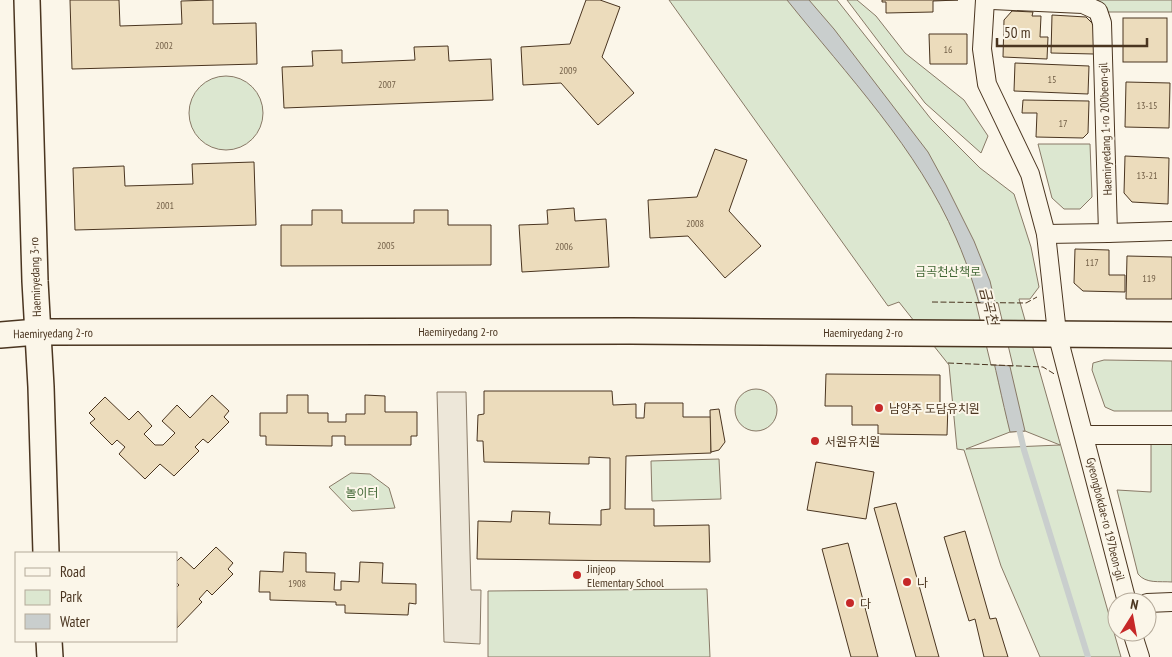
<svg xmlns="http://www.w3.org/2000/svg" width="1172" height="657" viewBox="0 0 1172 657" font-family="'PT Sans Narrow','Noto Sans KR',sans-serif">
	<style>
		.green { fill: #dce7d0; stroke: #887966; fill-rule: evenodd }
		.parking { fill: #ede7d9; stroke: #887966 }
		.water { fill: #c9cecd; stroke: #887966 }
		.pier { fill: #fbf6e9; stroke: #887966 }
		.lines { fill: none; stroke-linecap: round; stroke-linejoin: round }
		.stream { stroke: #c9cecd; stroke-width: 6 }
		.building { fill: #ecdcbc; stroke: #4a3520 }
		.street-casing { stroke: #4a3520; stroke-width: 20 }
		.secondary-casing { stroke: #4a3520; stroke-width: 28 }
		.street { stroke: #fbf6e9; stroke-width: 18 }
		.secondary { stroke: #fbf6e9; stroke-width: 25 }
		.fence { stroke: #4a3520; stroke-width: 1; stroke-dasharray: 6 2.5; stroke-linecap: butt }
		.poi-dot { fill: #c62828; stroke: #fbf6e9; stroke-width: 2 }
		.labels { text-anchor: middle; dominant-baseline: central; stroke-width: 4; stroke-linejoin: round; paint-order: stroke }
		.number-label { font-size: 10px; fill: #725f47 }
		.street-label { font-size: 12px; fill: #4a3520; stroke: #fbf6e9 }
		.park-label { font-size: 12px; fill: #436837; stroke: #fbf6e9 }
		.poi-label { font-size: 12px; fill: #4a3520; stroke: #fbf6e9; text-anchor: start }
		.water-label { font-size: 14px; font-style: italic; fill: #4a3520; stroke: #fbf6e9 }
	</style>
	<rect width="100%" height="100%" fill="#fbf6e9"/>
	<!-- green -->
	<g class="green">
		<path d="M669,0H837L931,119L980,168L1014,194L1031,247L1039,287L1030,299H1019L1121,657H1040L1001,566L964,450L957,449L949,365L899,302L888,306ZM1025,431L1060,445L966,449L1010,432Z"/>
		<polygon points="847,0 857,0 876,16 905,53 964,100 988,136 981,153 925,103"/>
		<polygon points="1097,0 1172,0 1172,12 1106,12"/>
		<circle cx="226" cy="113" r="37"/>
		<polygon points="1038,144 1090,144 1092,197 1080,209 1064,209 1052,198"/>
		<polygon points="1104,360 1172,361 1172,411 1114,411 1105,407 1092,370 1093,363"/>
		<circle cx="756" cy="410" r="21"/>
		<path d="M1151,443L1172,444V582C1159,581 1146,584 1138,574L1117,490L1151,492Z"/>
		<polygon points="719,459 721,499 652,501 651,461"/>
		<polygon points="351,473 370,474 389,488 395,508 352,511 329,487"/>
		<polygon points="707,589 710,657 488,657 488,591"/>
	</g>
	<!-- parking -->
	<polygon class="parking" points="437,392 466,392 471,590 481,590 480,644 444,642"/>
	<!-- water -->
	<path class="water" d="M787,0H809L834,29L928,152L946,185L974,241L990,281L1025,431L1010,432C994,367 983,299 956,238C918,149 847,75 787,0Z"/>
	<!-- pier -->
	<polygon class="pier" points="976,303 998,303 1013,366 991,365"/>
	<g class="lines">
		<!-- stream -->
		<polyline class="stream" points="1018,424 1024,450 1088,657"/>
	</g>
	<!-- building -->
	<g class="building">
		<polygon points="70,0 119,0 120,26 182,24 181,1 213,0 213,24 256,23 257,64 72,69"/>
		<polygon points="586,0 600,0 620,7 602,57 634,93 598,125 561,83 523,85 521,47 570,44"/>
		<polygon points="882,0 958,0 933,1 933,12 886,13 886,2 882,2"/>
		<polygon points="1012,11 1033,12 1032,16 1041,16 1040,37 1048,37 1047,59 1003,57 1004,20"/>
		<polygon points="1052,15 1086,17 1095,26 1094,54 1051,53"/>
		<rect x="1123" y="18" width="44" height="44"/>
		<polygon points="929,34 967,34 967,64 930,64"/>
		<polygon points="448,46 449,61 491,59 493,100 284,108 282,67 313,66 312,51 342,50 342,63 415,60 414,47"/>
		<polygon points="1015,63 1089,66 1088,94 1014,91"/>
		<polygon points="1126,82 1170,83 1169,128 1125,127"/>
		<polygon points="1023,100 1089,101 1088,133 1083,138 1036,137 1037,113 1022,113"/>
		<polygon points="715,149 747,160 729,211 761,246 725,278 688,236 650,238 648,200 697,197"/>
		<polygon points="1125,156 1169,158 1168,204 1132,202 1124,193"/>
		<polygon points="254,162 256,225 75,230 73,168 124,166 125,186 193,184 192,164"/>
		<polygon points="574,208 575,221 606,219 609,267 522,272 519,225 548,224 547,210"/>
		<polygon points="312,210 342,210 342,223 414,223 414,210 448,210 448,225 491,225 491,265 281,266 281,225 312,225"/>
		<polygon points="1075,249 1109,250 1109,275 1125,275 1125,292 1083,291 1074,283"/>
		<polygon points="1127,256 1172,257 1172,299 1126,299"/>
		<polygon points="826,374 940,375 940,404 948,404 947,435 878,434 878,425 852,425 852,406 825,406"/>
		<polygon points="484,391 612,391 613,405 636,404 636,418 644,418 645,403 683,403 683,417 711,417 711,453 626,456 625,509 654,509 654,526 709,525 710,562 477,559 478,521 511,522 512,511 550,512 549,524 601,525 601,510 610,509 610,458 589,457 589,464 484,462 483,441 477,441 478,415 484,414"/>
		<polygon points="212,395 229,411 224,417 229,422 208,443 203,439 195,447 199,451 174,476 160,464 145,479 119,454 125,447 117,440 112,445 90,423 95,419 89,413 105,397 129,420 138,411 152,426 144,434 155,445 163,445 175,433 162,421 177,405 190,418"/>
		<polygon points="287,395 308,395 308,413 328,413 328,422 346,422 346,414 365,414 365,395 385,396 385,412 417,412 417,436 411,436 411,445 345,445 345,436 332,436 332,446 266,445 266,436 260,436 260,413 287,413"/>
		<polygon points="719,409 725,442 719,450 711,452 710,410"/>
		<polygon points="816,462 874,472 866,519 807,510"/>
		<polygon points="896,503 939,657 916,657 874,508"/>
		<polygon points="965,531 990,619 996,618 1008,657 984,657 975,619 969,621 944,537"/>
		<polygon points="848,543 878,657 851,657 822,549"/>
		<polygon points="216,547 233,563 228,569 233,574 212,595 207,590 199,599 202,602 177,628 176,588 179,585 176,582 176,562 181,557 194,569"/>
		<polygon points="284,552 306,553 306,572 335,573 334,590 341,590 341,581 359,582 360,562 383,563 382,583 416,584 416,604 409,603 408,615 345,613 345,605 336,605 336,602 270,600 270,592 259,592 260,571 283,572"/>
	</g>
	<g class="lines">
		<defs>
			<g id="street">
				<polyline points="985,0 982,49 987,84 1030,174 1046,234 1057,333 1127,602"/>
				<polyline points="992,0 1083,4 1098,11 1102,23 1108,233 1046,234"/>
				<polyline points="1108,233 1172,231"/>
				<polyline points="1085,435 1172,435"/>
				<polyline points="1147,603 1172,602"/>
				<polyline points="1132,632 1140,657"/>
			</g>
			<g id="secondary">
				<polyline points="27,0 35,281 41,387 46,553"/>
				<polyline points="0,335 37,332 630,331 1172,335"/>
				<polyline points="49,641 50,657"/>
			</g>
		</defs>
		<!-- street casing -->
		<use href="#street" class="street-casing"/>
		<!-- secondary casing -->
		<use href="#secondary" class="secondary-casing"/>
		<!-- street -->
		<use href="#street" class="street"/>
		<!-- secondary -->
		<use href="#secondary" class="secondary"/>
		<!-- fence -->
		<g class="fence">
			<polyline points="932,302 1026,303 1037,297"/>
			<polyline points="948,363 1043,367 1056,375"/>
		</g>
	</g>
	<!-- markers -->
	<g class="poi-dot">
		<circle cx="879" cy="408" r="5"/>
		<circle cx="815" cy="441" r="5"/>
		<circle cx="577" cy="575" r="5"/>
		<circle cx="907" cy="582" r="5"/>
		<circle cx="850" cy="603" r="5"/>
	</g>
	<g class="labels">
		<!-- number labels -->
		<g class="number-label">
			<text x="164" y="45">2002</text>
			<text x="948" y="49">16</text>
			<text x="568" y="70">2009</text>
			<text x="1052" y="79">15</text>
			<text x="387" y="84">2007</text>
			<text x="1147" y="105">13-15</text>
			<text x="1063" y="123">17</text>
			<text x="1147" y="175">13-21</text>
			<text x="165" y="205">2001</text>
			<text x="695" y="223">2008</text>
			<text x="386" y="245">2005</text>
			<text x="564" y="246">2006</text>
			<text x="1092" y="262">117</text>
			<text x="1149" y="278">119</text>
			<text x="297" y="583">1908</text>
		</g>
		<!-- street labels -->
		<g class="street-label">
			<text transform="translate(1105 129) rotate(-92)">Haemiryedang 1-ro 200beon-gil</text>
			<text transform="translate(35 277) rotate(-92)">Haemiryedang 3-ro</text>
			<text x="458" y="331">Haemiryedang 2-ro</text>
			<text x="863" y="332">Haemiryedang 2-ro</text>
			<text transform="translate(53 333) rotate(-1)">Haemiryedang 2-ro</text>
			<text transform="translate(1106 519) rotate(76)">Gyeongbokdae-ro 197beon-gil</text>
		</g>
		<!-- park labels -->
		<g class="park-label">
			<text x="948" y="271">금곡천산책로</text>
			<text x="362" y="492">놀이터</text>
		</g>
		<!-- poi labels -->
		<g class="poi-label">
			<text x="889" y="408">남양주 도담유치원</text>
			<text x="825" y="441">서원유치원</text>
			<text x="587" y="568">Jinjeop<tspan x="587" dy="14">Elementary School</tspan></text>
			<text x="917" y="582">나</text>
			<text x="860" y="603">다</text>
		</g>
		<!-- water labels -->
		<g class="water-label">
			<text transform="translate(989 306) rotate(76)">금곡천</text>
		</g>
	</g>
	<!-- legend -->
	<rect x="15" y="552" width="162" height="90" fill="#fbf6e9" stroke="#b4a999"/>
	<rect x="25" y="568" width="25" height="8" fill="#fbf6e9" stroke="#b4a999"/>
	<text x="60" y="577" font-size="15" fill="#4a3520">Road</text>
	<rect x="25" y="590" width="25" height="15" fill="#dce7d0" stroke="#b4a999"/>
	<text x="60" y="602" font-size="15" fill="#4a3520">Park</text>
	<rect x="25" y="614" width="25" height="15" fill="#c9cecd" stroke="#b4a999"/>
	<text x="60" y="627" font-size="15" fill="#4a3520">Water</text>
	<!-- north arrow -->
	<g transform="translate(1132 617) rotate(11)"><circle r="24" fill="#fbf6e9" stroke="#b4a999"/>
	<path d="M0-4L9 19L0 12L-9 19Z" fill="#c62828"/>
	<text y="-8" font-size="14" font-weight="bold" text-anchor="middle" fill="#4a3520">N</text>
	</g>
	<!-- scale -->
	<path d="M997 38v8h150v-8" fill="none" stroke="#4a3520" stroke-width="2.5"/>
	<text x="1004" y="38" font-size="15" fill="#4a3520" stroke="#fbf6e9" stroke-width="4" paint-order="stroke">50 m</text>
</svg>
